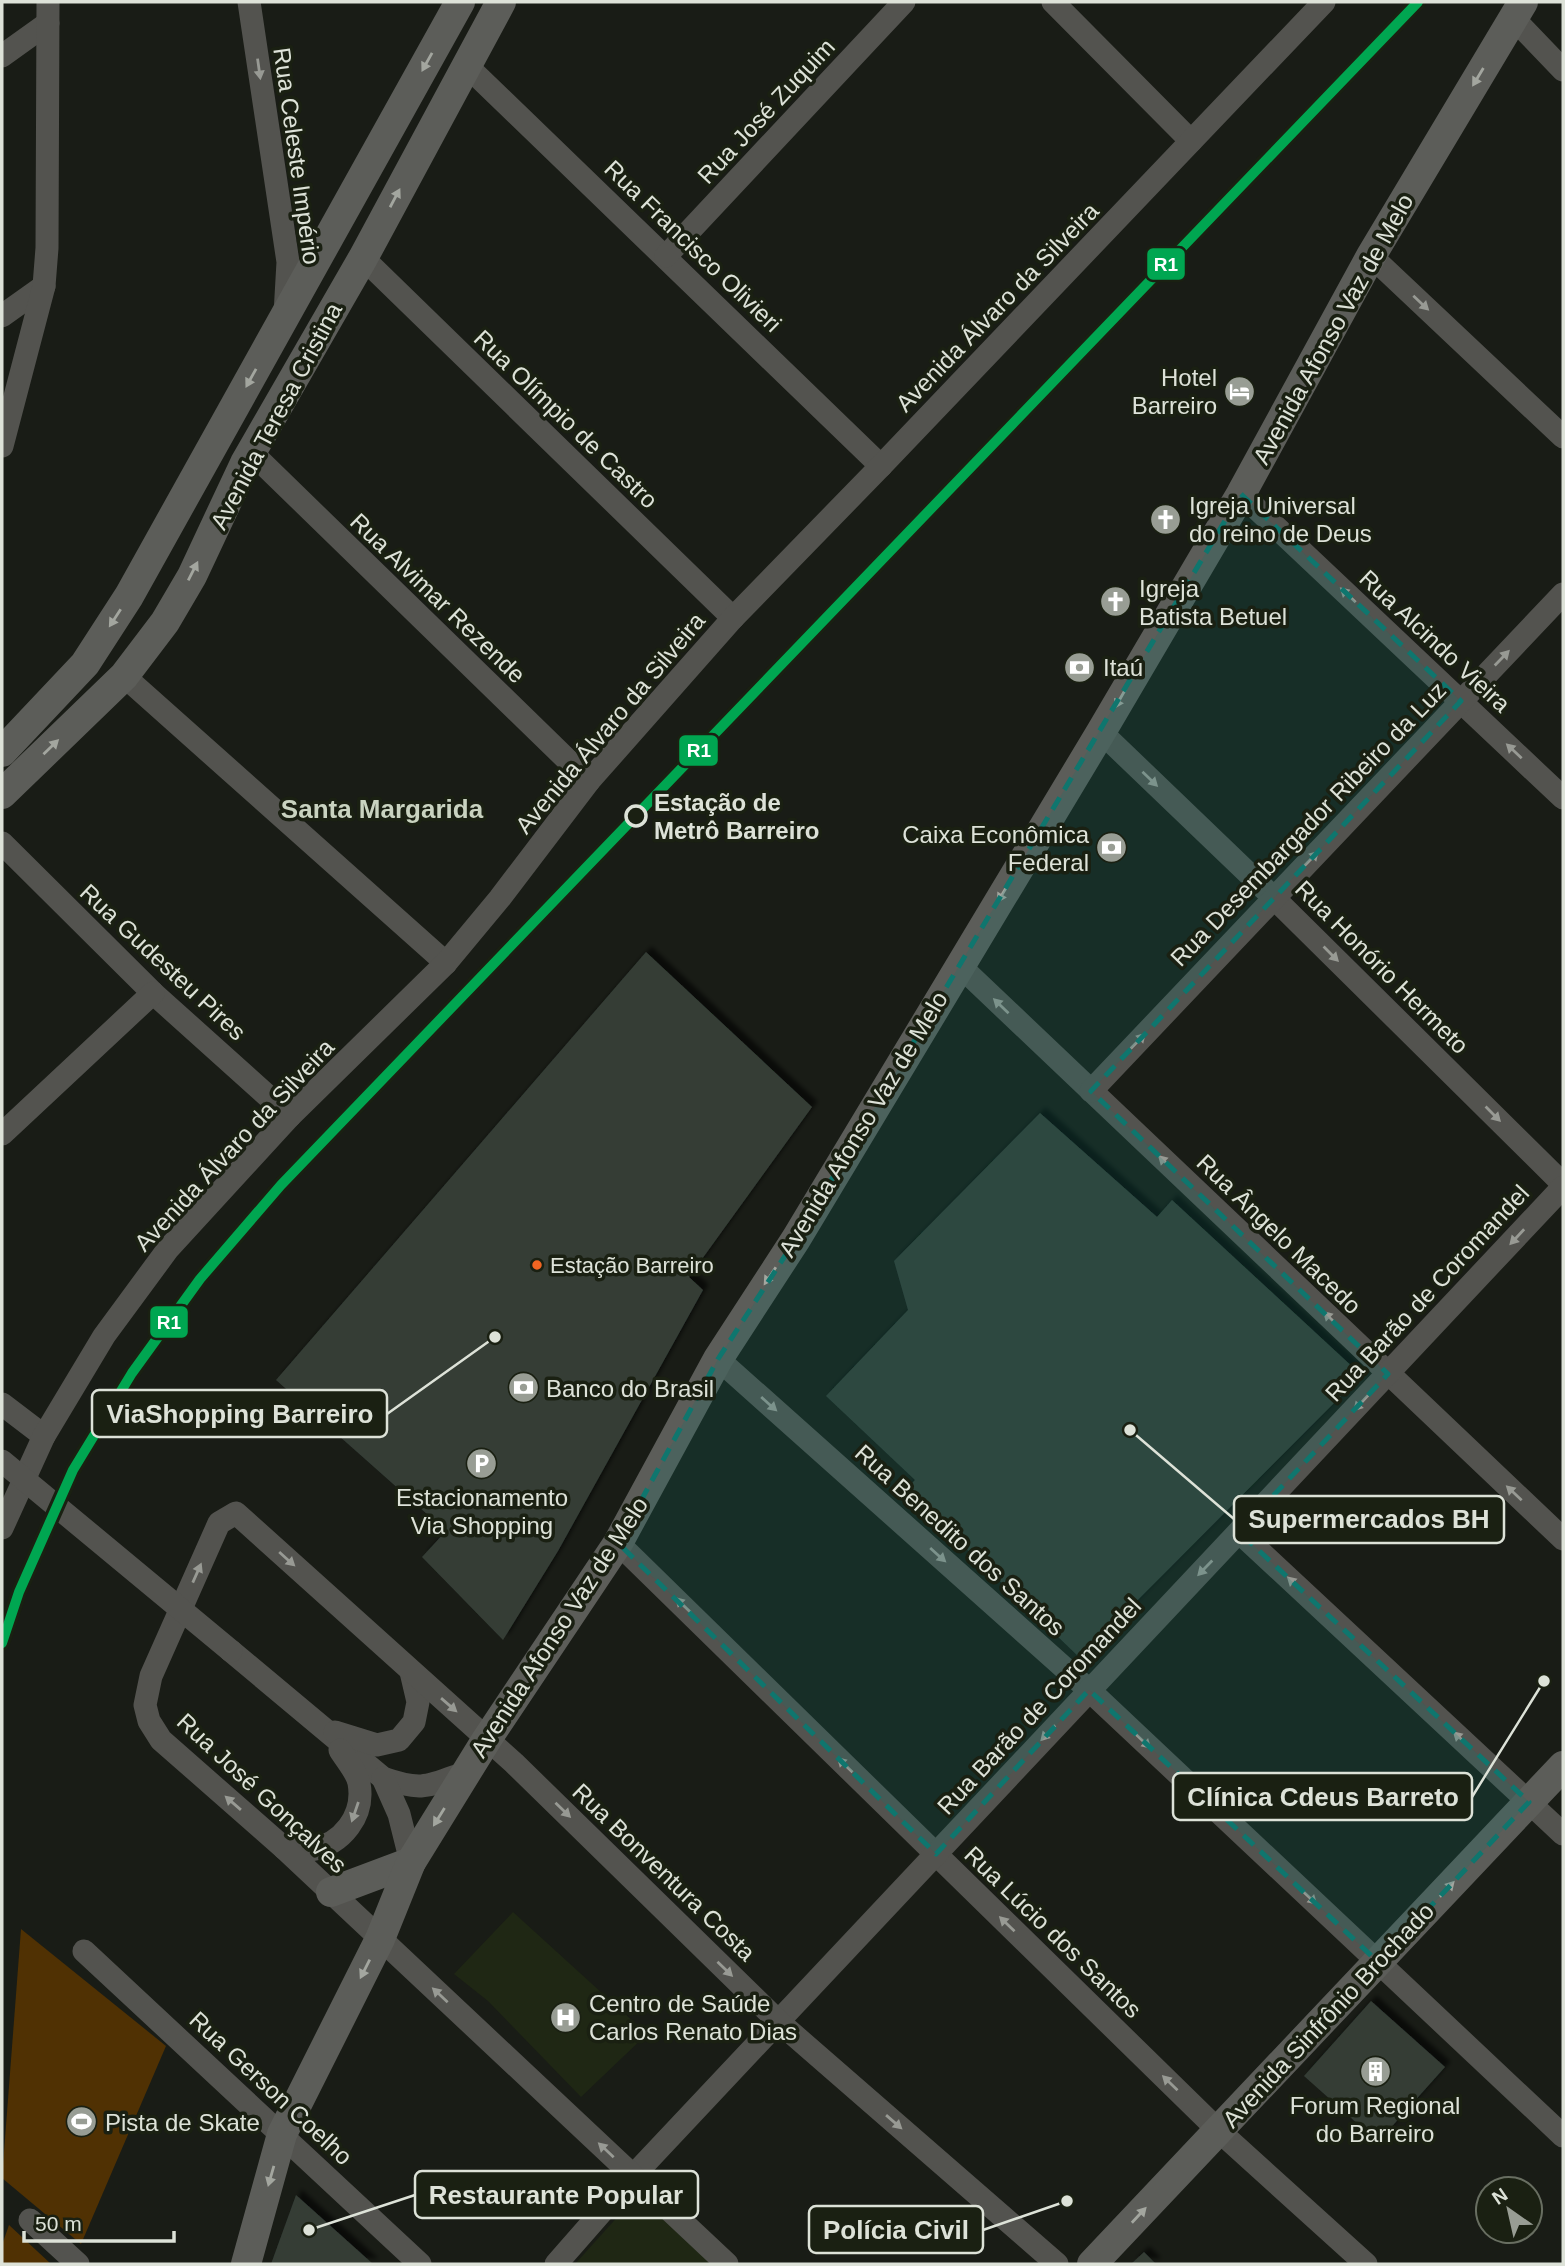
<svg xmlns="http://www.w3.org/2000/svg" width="1565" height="2266" viewBox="0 0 1565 2266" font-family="Helvetica,sans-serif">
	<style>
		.built { fill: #1f2714 }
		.green { fill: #503103 }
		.building { fill: #343d36; filter: url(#shadow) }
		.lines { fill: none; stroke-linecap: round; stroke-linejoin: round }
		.minor { stroke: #53534f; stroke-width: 23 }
		.major { stroke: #5c5d59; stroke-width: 30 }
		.minor-bridge { stroke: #53534f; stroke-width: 23 }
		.rail-1-casing { stroke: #1a2012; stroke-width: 16 }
		.rail-1 { stroke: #00a651; stroke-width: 10 }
		.oneway { fill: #a3a69f }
		.oneway2 { fill: #989a94 }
		.marked { fill: #0f766e; fill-opacity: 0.2; stroke: #0f766e; stroke-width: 5; stroke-dasharray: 14 9; stroke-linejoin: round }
		.stop-dot { fill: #1a2012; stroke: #dde2d8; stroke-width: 3.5 }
		.bus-dot { fill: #f26522; stroke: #1a2012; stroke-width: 2.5 }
		.labels { text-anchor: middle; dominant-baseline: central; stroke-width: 7; stroke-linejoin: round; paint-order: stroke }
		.bus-label { font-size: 22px; fill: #dde2d8; stroke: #1a2012; text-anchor: start }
		.street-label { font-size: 24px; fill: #dde2d8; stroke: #1a2012 }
		.poi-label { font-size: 24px; fill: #dde2d8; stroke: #1a2012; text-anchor: start }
		.stop-label { font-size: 24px; font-weight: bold; fill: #dde2d8; stroke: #1a2012; text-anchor: start }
		.neighbourhood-label { font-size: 26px; font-weight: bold; fill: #c9d3c0; stroke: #1a2012 }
		.leader { fill: none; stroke: #dde2d8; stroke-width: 2.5 }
		.callout-dot { fill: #dde2d8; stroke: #1a2012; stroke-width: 2.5 }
		.callout { fill: #1a2012; stroke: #dde2d8; stroke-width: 2.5 }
		.callout-label { font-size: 26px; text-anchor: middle; font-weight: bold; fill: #dde2d8 }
		.line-badge { stroke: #1a2012; stroke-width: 2.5 }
		.badge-label { font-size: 19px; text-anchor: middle; font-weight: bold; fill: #fff }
	</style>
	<defs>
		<filter id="shadow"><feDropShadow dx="5.5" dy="-5.5" stdDeviation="2" flood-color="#0009"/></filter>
	</defs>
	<rect width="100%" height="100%" fill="#191c16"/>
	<!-- built -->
	<g class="built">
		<polygon points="513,1912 647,2034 581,2097 488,2001 454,1974"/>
		<polygon points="640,2192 712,2264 575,2264"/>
	</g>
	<!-- green -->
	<g class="green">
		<polygon points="21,1929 166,2046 81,2244 2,2178"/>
		<polygon points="9,2225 51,2264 2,2264 2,2245"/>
	</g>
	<!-- building -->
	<g class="building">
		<polygon points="646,952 812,1107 689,1277 703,1290 558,1551 503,1640 422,1557 446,1531 276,1380"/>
		<polygon points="1040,1113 1157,1217 1172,1200 1357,1371 1344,1384 1349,1388 1080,1658 905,1490 915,1480 826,1396 908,1310 894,1261"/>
		<polygon points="1371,2001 1445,2067 1378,2142 1304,2076"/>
		<polygon points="296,2195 373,2264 271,2264"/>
		<polygon points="1144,2252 1156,2264 1131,2264"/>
	</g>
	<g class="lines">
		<!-- minor -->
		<g class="minor">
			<polyline points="249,2 288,262 285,314"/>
			<polyline points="1053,2 1191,141"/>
			<polyline points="1513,18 1563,70"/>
			<polyline points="2,56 48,23"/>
			<polyline points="466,65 881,466"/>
			<polyline points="666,256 904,2"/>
			<polyline points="1371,256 1563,437"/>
			<polyline points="363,258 733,618"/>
			<polyline points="2,316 44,286"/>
			<polyline points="2,446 44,286 47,248 48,2"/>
			<polyline points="251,452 589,781"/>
			<polyline points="1241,494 1563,798"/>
			<polyline points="124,676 446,963"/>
			<polyline points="1101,732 1274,898 1563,1184"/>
			<polyline points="2,843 153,993 290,1116"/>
			<polyline points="960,966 1563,1539"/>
			<polyline points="1091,1091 1563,594"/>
			<polyline points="2,1134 153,993"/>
			<polyline points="718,1359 1089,1690 1563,2136"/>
			<polyline points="2,1404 44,1436"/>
			<polyline points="2,1528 44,1436 104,1336 168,1249 290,1116 446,963 500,898 589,781 733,618 881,466 1324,2"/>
			<polyline points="1239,1532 1563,1834"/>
			<polyline points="618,1543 1219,2131 1366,2264"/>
			<path d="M231,1651L383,1778C423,1792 428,1786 467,1772"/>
			<polyline points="335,1732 377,1745 399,1740 414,1722 418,1702 411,1672"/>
			<polyline points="383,1778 399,1814 411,1862"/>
			<path d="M284,1848C293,1849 303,1852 311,1850C342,1844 365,1816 359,1783C357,1772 346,1760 340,1750"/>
			<polyline points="84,1951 420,2264"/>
			<polyline points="30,2220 78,2264"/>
			<polyline points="556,2264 634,2175 1563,1187"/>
			<polyline points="727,2264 284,1848 161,1740 149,1721 145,1705 151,1676 219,1523 236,1513 514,1763 779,2022 1057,2264"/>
		</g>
		<!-- major -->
		<g class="major">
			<polyline points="2,752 85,664 129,596 460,2"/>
			<polyline points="2,794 124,676 165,622 192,576 245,463 363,258 501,2"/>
			<polyline points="331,1892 411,1862"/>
			<polyline points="246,2264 282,2134 380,1939 411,1862 487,1739 618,1543 718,1359 796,1239 1101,732 1241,494 1371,256 1523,2"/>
			<polyline points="1092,2264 1563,1766"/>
		</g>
		<!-- minor-bridge -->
		<polyline class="minor-bridge" points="2,1461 231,1651"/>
		<defs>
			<polyline id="rail-1" points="2,1643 19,1592 73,1470 132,1373 200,1279 281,1185 1418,2"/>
		</defs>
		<!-- rail-1 casing -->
		<use href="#rail-1" class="rail-1-casing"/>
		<!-- rail-1 -->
		<use href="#rail-1" class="rail-1"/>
	</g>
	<!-- one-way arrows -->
	<defs><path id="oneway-solid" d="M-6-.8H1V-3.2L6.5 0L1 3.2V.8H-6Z" transform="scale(1.75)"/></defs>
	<g class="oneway">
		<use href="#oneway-solid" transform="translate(427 62) rotate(119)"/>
		<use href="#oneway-solid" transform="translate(1478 77) rotate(121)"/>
		<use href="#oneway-solid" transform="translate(395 198) rotate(-62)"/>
		<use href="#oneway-solid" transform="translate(251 378) rotate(119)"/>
		<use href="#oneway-solid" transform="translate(193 571) rotate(-63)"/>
		<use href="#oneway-solid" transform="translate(115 618) rotate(123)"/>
		<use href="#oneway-solid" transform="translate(1120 699) rotate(120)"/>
		<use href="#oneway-solid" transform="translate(51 747) rotate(-44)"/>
		<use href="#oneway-solid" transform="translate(1003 893) rotate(121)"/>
		<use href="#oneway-solid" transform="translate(770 1276) rotate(124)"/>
		<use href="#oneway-solid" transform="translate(439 1817) rotate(122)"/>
		<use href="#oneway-solid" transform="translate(1447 1889) rotate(-47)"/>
		<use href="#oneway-solid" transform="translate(365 1969) rotate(117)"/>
		<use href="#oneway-solid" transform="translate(271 2176) rotate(106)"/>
		<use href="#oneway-solid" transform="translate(1139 2215) rotate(-47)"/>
	</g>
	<g class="oneway2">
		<use href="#oneway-solid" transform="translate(259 69) rotate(82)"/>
		<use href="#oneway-solid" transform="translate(1421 303) rotate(43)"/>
		<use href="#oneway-solid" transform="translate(1348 595) rotate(-137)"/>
		<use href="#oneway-solid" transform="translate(1502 658) rotate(-46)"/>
		<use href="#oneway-solid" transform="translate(1514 751) rotate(-137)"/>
		<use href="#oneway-solid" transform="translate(1150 779) rotate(44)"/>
		<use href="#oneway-solid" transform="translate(1311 859) rotate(-46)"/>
		<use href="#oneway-solid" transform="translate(1331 954) rotate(45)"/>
		<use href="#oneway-solid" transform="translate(1001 1006) rotate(-136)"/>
		<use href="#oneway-solid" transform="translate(1138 1041) rotate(-46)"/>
		<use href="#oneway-solid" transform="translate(1493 1114) rotate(45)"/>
		<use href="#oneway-solid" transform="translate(1166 1163) rotate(-136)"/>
		<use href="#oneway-solid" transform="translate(1517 1237) rotate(133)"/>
		<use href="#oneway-solid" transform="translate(1331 1319) rotate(-136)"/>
		<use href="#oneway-solid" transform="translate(1361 1403) rotate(133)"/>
		<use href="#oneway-solid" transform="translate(769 1404) rotate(42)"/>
		<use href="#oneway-solid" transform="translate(1514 1493) rotate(-137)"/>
		<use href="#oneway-solid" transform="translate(938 1555) rotate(42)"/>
		<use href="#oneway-solid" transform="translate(287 1559) rotate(42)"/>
		<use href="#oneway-solid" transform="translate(1205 1568) rotate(134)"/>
		<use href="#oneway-solid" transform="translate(197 1573) rotate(-66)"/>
		<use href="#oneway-solid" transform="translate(1295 1584) rotate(-137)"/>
		<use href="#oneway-solid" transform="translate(683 1605) rotate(-136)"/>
		<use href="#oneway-solid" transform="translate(449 1705) rotate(41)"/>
		<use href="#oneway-solid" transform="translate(1048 1733) rotate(133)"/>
		<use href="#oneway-solid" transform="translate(1461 1739) rotate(-137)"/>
		<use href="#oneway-solid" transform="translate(1143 1741) rotate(43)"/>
		<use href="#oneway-solid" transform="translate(845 1765) rotate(-136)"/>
		<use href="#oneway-solid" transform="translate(233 1803) rotate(-139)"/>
		<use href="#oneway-solid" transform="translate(563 1810) rotate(44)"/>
		<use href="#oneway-solid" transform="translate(355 1812) rotate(109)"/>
		<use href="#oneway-solid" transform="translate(1309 1897) rotate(43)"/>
		<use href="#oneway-solid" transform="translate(1007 1924) rotate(-136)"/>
		<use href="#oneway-solid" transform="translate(725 1969) rotate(44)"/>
		<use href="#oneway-solid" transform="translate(440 1995) rotate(-137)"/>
		<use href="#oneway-solid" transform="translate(1170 2083) rotate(-136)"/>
		<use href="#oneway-solid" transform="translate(894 2122) rotate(41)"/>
		<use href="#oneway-solid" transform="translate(606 2150) rotate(-137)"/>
	</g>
	<!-- marked area -->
	<path class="marked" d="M1241,494L1461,701L1091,1091L1388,1374L1239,1532L1529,1802L1378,1962L1089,1690L936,1854L618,1543L718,1359L796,1239Z"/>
	<!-- icons -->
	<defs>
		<symbol id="hotel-disc" viewBox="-11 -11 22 22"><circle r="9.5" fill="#989d94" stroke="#1a2012"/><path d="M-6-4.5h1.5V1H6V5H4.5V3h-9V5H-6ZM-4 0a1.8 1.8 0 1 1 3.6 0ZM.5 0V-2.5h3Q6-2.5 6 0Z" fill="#fff"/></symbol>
		<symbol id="church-disc" viewBox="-11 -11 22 22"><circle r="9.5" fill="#989d94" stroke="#1a2012"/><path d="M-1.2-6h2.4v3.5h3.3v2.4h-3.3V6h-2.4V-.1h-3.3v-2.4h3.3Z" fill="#fff"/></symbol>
		<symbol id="bank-disc" viewBox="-11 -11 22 22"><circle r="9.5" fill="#989d94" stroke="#1a2012"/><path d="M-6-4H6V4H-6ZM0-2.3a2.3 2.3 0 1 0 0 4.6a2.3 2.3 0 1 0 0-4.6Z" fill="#fff"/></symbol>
		<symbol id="parking-disc" viewBox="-11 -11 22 22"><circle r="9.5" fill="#989d94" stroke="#1a2012"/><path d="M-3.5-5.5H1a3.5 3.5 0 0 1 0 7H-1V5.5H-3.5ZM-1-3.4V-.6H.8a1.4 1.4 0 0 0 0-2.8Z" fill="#fff"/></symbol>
		<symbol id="hospital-disc" viewBox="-11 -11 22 22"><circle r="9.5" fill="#989d94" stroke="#1a2012"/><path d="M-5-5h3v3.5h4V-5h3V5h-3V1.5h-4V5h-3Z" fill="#fff"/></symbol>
		<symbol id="building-disc" viewBox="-11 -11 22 22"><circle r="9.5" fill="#989d94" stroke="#1a2012"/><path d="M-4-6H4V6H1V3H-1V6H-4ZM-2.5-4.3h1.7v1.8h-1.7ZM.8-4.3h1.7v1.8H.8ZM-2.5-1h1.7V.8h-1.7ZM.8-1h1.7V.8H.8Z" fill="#fff"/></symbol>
		<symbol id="stadium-disc" viewBox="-11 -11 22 22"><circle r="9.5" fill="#989d94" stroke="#1a2012"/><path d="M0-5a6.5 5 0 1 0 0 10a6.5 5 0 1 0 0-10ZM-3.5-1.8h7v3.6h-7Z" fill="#fff"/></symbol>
	</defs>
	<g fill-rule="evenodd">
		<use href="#hotel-disc" x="1222" y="374" width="35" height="35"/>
		<use href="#church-disc" x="1148" y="502" width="35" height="35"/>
		<use href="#church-disc" x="1098" y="584" width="35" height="35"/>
		<use href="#bank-disc" x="1062" y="650" width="35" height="35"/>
		<use href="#bank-disc" x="1094" y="830" width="35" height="35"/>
		<use href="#bank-disc" x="506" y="1370" width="35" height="35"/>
		<use href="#parking-disc" x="464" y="1446" width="35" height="35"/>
		<use href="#hospital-disc" x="548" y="2000" width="35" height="35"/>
		<use href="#building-disc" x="1358" y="2054" width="35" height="35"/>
		<use href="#stadium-disc" x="64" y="2104" width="35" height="35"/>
	</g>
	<!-- markers -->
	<circle class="stop-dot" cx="636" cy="816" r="10"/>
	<circle class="bus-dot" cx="537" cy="1265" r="6"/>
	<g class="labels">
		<!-- bus labels -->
		<g class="bus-label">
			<text x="550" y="1265">Estação Barreiro</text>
		</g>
		<!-- street labels -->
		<g class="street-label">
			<text transform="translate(766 111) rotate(-47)">Rua José Zuquim</text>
			<text transform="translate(297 156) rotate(82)">Rua Celeste Império</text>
			<text transform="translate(693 246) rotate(44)">Rua Francisco Olivieri</text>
			<text transform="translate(997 307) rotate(-46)">Avenida Álvaro da Silveira</text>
			<text transform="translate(1333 329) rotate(-61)">Avenida Afonso Vaz de Melo</text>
			<text transform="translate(276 416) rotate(-62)">Avenida Teresa Cristina</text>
			<text transform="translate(566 419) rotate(44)">Rua Olímpio de Castro</text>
			<text transform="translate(438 598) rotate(44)">Rua Alvimar Rezende</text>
			<text transform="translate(1435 641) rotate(43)">Rua Alcindo Vieira</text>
			<text transform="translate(610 723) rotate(-50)">Avenida Álvaro da Silveira</text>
			<text transform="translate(1308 824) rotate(-46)">Rua Desembargador Ribeiro da Luz</text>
			<text transform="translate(163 962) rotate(43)">Rua Gudesteu Pires</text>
			<text transform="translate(1382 967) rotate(45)">Rua Honório Hermeto</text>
			<text transform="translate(863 1124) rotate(-59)">Avenida Afonso Vaz de Melo</text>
			<text transform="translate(234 1145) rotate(-47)">Avenida Álvaro da Silveira</text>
			<text transform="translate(1279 1234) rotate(44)">Rua Ângelo Macedo</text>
			<text transform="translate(1427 1293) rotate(-47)">Rua Barão de Coromandel</text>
			<text transform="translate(960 1540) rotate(42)">Rua Benedito dos Santos</text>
			<text transform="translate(559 1627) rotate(-57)">Avenida Afonso Vaz de Melo</text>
			<text transform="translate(1039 1706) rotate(-47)">Rua Barão de Coromandel</text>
			<text transform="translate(262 1793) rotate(43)">Rua José Gonçalves</text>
			<text transform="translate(664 1872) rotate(44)">Rua Bonventura Costa</text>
			<text transform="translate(1053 1932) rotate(44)">Rua Lúcio dos Santos</text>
			<text transform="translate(1328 2015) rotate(-47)">Avenida Sinfrônio Brochado</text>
			<text transform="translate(271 2088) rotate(43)">Rua Gerson Coelho</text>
		</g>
		<!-- poi labels -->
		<g class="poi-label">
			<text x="1217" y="377" text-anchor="end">Hotel<tspan x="1217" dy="28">Barreiro</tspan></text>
			<text x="1189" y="505">Igreja Universal<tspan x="1189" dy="28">do reino de Deus</tspan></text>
			<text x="1139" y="588">Igreja<tspan x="1139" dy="28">Batista Betuel</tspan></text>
			<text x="1103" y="667">Itaú</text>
			<text x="1089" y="834" text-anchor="end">Caixa Econômica<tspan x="1089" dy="28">Federal</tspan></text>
			<text x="546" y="1388">Banco do Brasil</text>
			<text x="482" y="1497" text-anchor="middle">Estacionamento<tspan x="482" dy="28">Via Shopping</tspan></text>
			<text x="589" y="2003">Centro de Saúde<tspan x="589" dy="28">Carlos Renato Dias</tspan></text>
			<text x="1375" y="2105" text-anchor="middle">Forum Regional<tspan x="1375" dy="28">do Barreiro</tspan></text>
			<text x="105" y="2122">Pista de Skate</text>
		</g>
		<!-- stop labels -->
		<g class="stop-label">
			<text x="654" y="802">Estação de<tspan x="654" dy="28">Metrô Barreiro</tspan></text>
		</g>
		<!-- neighbourhood labels -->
		<g class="neighbourhood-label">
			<text x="382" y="809">Santa Margarida</text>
		</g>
	</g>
	<!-- callouts -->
	<path class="leader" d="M495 1337L387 1414M1130 1430L1234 1519M1544 1681L1472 1797M309 2230L415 2195M1067 2201L983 2230"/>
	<g class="callout-dot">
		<circle cx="495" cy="1337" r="7"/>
		<circle cx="1130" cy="1430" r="7"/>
		<circle cx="1544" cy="1681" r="7"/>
		<circle cx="309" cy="2230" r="7"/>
		<circle cx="1067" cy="2201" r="7"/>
	</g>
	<g class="callout">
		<rect x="92" y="1390" width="295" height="47" rx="7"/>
		<rect x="1234" y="1496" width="270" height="47" rx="7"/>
		<rect x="1173" y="1773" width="299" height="47" rx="7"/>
		<rect x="415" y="2171" width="283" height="47" rx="7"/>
		<rect x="809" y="2206" width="174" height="47" rx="7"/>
	</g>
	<g class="callout-label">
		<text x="240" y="1423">ViaShopping Barreiro</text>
		<text x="1369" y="1528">Supermercados BH</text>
		<text x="1323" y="1806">Clínica Cdeus Barreto</text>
		<text x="556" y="2204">Restaurante Popular</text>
		<text x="896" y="2239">Polícia Civil</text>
	</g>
	<g class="line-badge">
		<rect x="1146" y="247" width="40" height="34" rx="7" fill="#00a651"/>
		<rect x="678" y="734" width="41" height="33" rx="7" fill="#00a651"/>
		<rect x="149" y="1305" width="40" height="34" rx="7" fill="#00a651"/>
	</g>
	<g class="badge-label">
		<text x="1166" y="271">R1</text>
		<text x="699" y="757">R1</text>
		<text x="169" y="1329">R1</text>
	</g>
	<!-- border -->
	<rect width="1565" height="2266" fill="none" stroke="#dde2d8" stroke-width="7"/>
	<!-- north arrow -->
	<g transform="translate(1509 2210) rotate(326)"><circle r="33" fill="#1a2012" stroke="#686e61" stroke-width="2"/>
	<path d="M0-5L12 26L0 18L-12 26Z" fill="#989d94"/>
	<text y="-10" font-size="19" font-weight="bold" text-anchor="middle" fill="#dde2d8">N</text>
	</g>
	<!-- scale -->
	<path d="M24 2231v10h150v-10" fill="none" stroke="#dde2d8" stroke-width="3.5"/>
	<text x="35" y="2231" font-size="21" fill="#dde2d8" stroke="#1a2012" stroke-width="5" paint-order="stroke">50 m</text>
</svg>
